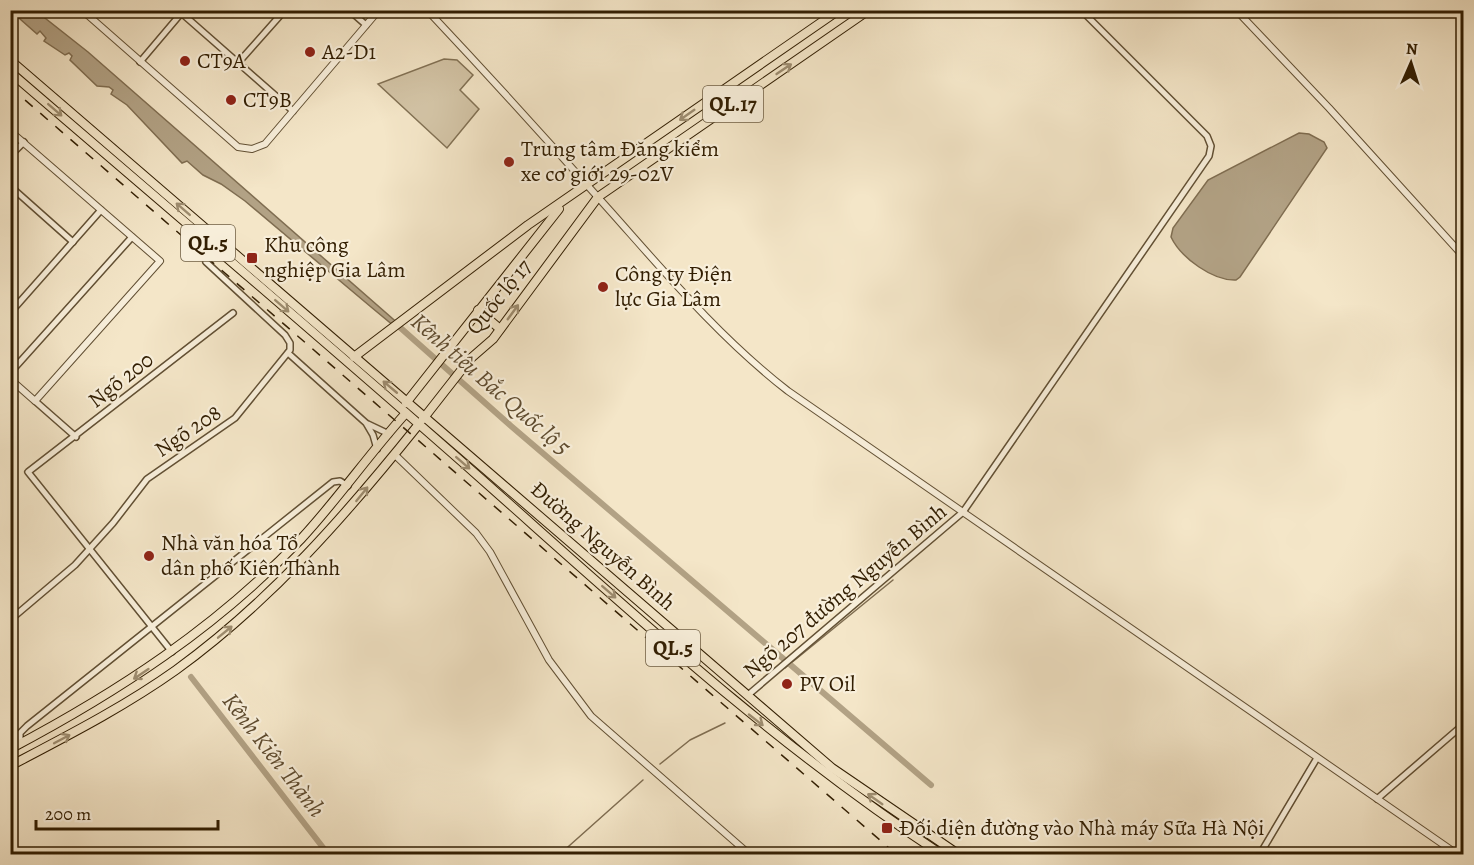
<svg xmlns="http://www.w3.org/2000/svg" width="1474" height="865" viewBox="0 0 1474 865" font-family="Alegreya,serif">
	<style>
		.green { fill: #d3c4a6; stroke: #827154; stroke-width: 1.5 }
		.water { fill: #b2a285; stroke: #7f6d51; stroke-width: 1.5 }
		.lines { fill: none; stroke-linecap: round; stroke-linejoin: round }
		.stream { stroke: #7f6d51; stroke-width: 1.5 }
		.canal { stroke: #b2a285; stroke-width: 6 }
		.minor-casing { stroke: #625034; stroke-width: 8 }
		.tertiary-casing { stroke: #625034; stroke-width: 8 }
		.primary-casing { stroke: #321e02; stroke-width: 10 }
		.trunk-casing { stroke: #321e02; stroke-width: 10 }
		.minor { stroke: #f8efdb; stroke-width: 5 }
		.tertiary { stroke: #f8efdb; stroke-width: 6 }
		.primary { stroke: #f4e6c8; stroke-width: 8 }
		.trunk { stroke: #f4e6c8; stroke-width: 8 }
		.rail { stroke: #321e02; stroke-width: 1.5; stroke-dasharray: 10 10; stroke-linecap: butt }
		.oneway { stroke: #9d8c6f }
		.poi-dot { fill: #8f2418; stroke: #f8efdb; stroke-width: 2 }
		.labels { text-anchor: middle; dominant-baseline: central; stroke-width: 4.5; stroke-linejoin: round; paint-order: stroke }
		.shield { fill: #f8efdb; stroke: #6d5d43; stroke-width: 1.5 }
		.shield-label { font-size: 21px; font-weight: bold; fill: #321e02 }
		.poi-label { font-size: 22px; fill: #321e02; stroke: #f8efdb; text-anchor: start }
		.street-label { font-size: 22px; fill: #321e02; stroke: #f8efdb }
		.water-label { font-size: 24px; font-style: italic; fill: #5f4c30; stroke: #f8efdb }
	</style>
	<rect width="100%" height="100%" fill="#f4e6c8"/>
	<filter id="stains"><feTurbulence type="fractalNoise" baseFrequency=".00333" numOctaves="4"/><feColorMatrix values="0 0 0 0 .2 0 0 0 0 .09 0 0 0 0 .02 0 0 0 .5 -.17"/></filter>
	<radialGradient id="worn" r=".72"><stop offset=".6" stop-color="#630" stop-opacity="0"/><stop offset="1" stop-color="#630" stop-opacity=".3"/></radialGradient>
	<!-- green -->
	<polygon class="green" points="444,59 457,60 473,75 460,90 479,109 447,148 378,84"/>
	<!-- water -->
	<g class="water">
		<polygon points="11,11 36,11 88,52 401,326 394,326 371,307 245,201 221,184 203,175 187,161 182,163 127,105 111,94 113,90 109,87 97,86 70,60 72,56 69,53 65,55 44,41 46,38 40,31 37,34"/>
		<path d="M1299,133L1309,134L1324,142L1327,148L1240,277L1236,280C1213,281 1181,258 1171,237L1173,228L1208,180Z"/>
	</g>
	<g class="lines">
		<!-- stream -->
		<g class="stream">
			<polyline points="785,668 893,580"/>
			<polyline points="660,764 690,740 725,723"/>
			<polyline points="560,854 643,780"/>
		</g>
		<!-- canal -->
		<g class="canal">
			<polyline points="395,323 511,426 931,785"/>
			<polyline points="191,677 328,854"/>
		</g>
		<defs>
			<g id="minor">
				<polyline points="178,10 293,111"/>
				<polyline points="349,10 366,25"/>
				<polyline points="140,62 184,10"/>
				<polyline points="238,63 285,10"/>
				<polyline points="10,156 24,142"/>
				<polyline points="10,186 73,242"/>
				<polyline points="10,313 101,210"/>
				<polyline points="288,353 366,423 373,435 377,449"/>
				<polyline points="10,373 132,237"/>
				<polyline points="35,401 76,437"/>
				<polyline points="368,424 389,434"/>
				<polyline points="10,620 75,565 113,523 147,479 235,418 290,350 290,343 285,335 206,262"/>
				<polyline points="172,652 28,472 233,313"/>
				<polyline points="748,695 963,512 1209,156 1211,146 1207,136 1081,10"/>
				<polyline points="20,744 20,733 27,726 333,482 340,481 348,486"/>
				<polyline points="1377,799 1464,724"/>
				<polyline points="1260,854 1317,758"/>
			</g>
			<g id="tertiary">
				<polyline points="82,10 238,147 252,149 265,144 379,10"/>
				<path d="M427,10C490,77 551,144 612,213C668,276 721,339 788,391L1457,854"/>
				<polyline points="1236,10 1329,108 1464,257"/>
				<polyline points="10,131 160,261 35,401 10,379"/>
				<polyline points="394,454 476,533 490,552 549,660 591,716 749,854"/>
			</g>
			<g id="primary">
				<path d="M10,749C118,692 216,628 301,539C338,499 369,454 406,413"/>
				<path d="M10,766C67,736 124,707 176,670C271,601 346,515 419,424"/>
			</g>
			<g id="trunk">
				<polyline points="10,60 832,768 958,854"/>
				<path d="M10,72C166,206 323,339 478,476C627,608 773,744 941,854"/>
				<polyline points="478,310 500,329"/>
				<polyline points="354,357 528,225 839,10"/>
				<polyline points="406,403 559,209"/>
				<polyline points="423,419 470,359 493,339 598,197 869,10"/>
			</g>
		</defs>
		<!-- minor casing -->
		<use href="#minor" class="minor-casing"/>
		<!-- tertiary casing -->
		<use href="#tertiary" class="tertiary-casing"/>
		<!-- primary casing -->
		<use href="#primary" class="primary-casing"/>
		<!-- trunk casing -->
		<use href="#trunk" class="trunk-casing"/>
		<!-- minor -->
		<use href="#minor" class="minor"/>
		<!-- tertiary -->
		<use href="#tertiary" class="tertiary"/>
		<!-- primary -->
		<use href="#primary" class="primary"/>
		<!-- trunk -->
		<use href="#trunk" class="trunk"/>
		<!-- rail -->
		<polyline class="rail" points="10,87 896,854"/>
	</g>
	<!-- one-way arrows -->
	<defs><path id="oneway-shaft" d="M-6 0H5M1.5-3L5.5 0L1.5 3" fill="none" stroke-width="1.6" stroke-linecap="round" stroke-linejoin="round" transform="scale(1.5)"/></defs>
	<g class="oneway">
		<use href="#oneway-shaft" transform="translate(784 69) rotate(-34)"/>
		<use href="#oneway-shaft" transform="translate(55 110) rotate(41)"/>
		<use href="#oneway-shaft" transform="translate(687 115) rotate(145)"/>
		<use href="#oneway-shaft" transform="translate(183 209) rotate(-139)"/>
		<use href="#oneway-shaft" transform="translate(282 306) rotate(41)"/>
		<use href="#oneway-shaft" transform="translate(513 312) rotate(-54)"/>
		<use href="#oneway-shaft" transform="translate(390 387) rotate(-140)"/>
		<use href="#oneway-shaft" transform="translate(463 463) rotate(41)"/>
		<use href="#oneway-shaft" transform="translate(362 494) rotate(-51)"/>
		<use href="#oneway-shaft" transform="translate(609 592) rotate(41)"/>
		<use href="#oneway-shaft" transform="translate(225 632) rotate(-39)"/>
		<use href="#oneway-shaft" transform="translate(141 674) rotate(146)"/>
		<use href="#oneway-shaft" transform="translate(756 720) rotate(38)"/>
		<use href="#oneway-shaft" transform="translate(62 739) rotate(-28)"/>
		<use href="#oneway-shaft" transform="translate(875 799) rotate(-145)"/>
	</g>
	<!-- markers -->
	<g class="poi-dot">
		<circle cx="310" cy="52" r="6"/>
		<circle cx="185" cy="61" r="6"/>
		<circle cx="231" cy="100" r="6"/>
		<circle cx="509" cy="162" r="6"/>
		<rect x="246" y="252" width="12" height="12" rx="3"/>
		<circle cx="603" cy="287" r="6"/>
		<circle cx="149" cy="556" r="6"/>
		<circle cx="787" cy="684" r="6"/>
		<rect x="881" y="822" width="12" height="12" rx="3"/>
	</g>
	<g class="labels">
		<!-- shield labels -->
		<g class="shield">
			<rect x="703" y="86" width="60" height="36" rx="4.5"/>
			<rect x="181" y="225" width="54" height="36" rx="4.5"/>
			<rect x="646" y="630" width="54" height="36" rx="4.5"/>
		</g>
		<g class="shield-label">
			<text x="733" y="104">QL.17</text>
			<text x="208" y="243">QL.5</text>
			<text x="673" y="648">QL.5</text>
		</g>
		<!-- poi labels -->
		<g class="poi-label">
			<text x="322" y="52">A2-D1</text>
			<text x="197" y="61">CT9A</text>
			<text x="243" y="100">CT9B</text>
			<text x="521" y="149">Trung tâm Đăng kiểm<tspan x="521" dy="25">xe cơ giới 29-02V</tspan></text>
			<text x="264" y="245">Khu công<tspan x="264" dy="25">nghiệp Gia Lâm</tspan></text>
			<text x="615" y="274">Công ty Điện<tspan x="615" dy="25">lực Gia Lâm</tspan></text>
			<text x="161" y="543">Nhà văn hóa Tổ<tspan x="161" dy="25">dân phố Kiên Thành</tspan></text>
			<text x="799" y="684">PV Oil</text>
			<text x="899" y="828">Đối diện đường vào Nhà máy Sữa Hà Nội</text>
		</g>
		<!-- street labels -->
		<g class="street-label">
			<text transform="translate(499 297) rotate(-51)">Quốc lộ 17</text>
			<text transform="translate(121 380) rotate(-38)">Ngõ 200</text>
			<text transform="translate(188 431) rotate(-34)">Ngõ 208</text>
			<text transform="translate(603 546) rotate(41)">Đường Nguyễn Bình</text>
			<text transform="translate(845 591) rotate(-40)">Ngõ 207 đường Nguyễn Bình</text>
		</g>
		<!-- water labels -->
		<g class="water-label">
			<text transform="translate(491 384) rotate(41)">Kênh tiêu Bắc Quốc lộ 5</text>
			<text transform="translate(274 755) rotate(52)">Kênh Kiên Thành</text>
		</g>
	</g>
	<!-- margin -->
	<rect width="1474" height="865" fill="none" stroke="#f4e6c8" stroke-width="36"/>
	<rect x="12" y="12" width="1450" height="841" fill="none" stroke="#321e02" stroke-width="3"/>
	<rect x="18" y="18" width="1438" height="829" fill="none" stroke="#321e02" stroke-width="1.5"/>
	<!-- north arrow -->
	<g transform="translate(1411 63) rotate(3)" stroke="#f8efdb" stroke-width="4.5" paint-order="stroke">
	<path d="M0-4.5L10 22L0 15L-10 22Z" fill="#321e02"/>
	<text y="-9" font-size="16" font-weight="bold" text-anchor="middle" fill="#321e02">N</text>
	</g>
	<!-- scale -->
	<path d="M36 820v9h182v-9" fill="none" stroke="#321e02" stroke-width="3"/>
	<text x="45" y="820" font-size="18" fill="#321e02" stroke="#f8efdb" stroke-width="4.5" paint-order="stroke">200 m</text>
	<rect width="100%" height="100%" filter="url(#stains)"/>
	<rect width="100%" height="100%" fill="url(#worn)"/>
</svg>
